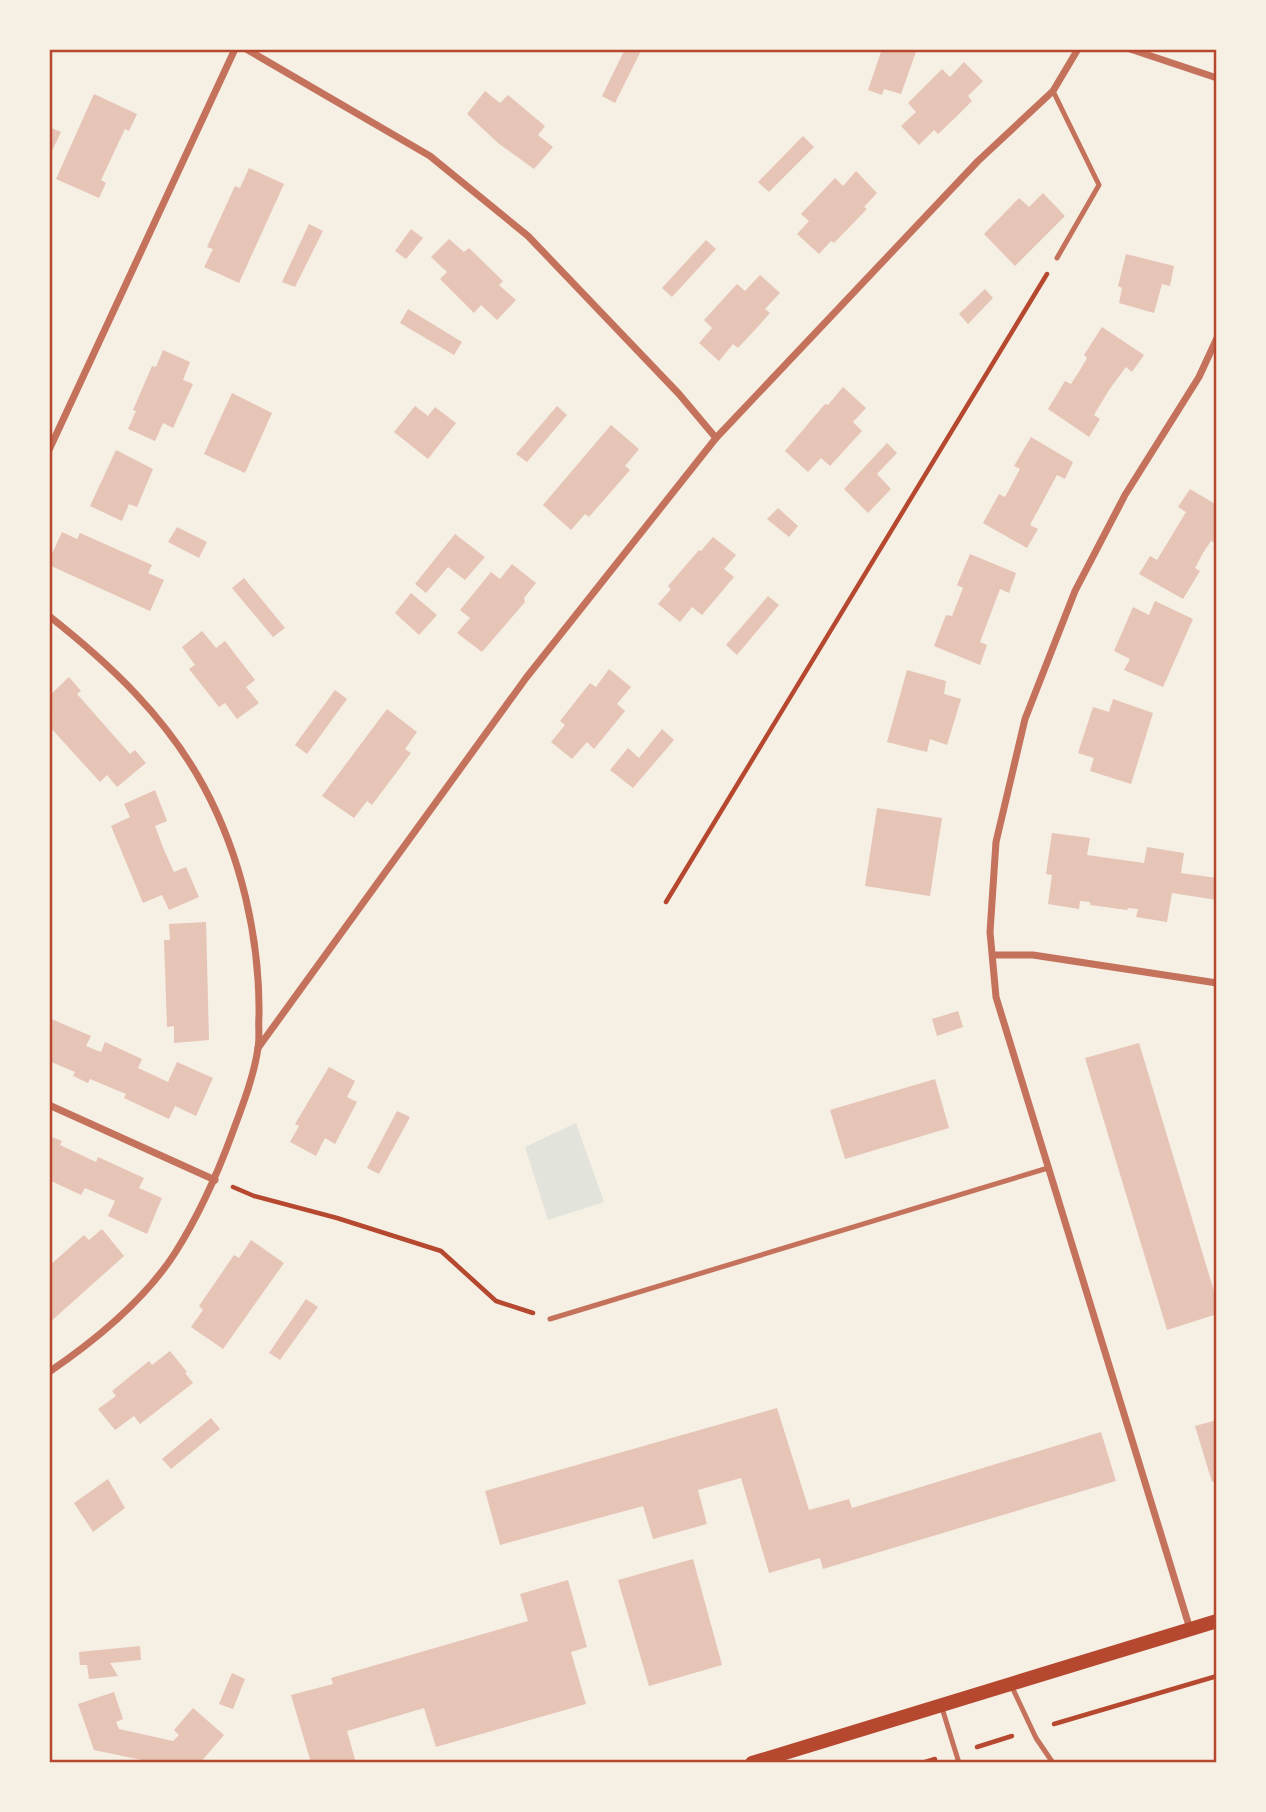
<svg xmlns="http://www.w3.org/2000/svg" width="1266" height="1812" viewBox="0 0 1266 1812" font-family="'Space Grotesk',sans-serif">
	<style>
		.green { fill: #e2e4dc }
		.building { fill: #e6c5b7 }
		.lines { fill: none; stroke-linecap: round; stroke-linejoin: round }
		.path { stroke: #b5482f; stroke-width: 4.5 }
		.service { stroke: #c5725c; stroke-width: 5 }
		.minor { stroke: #c5725c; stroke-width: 7 }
		.secondary { stroke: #b5482f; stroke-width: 14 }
		.neatline { fill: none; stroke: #b5482f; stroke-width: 2.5 }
	</style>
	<rect width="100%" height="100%" fill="#f6efe4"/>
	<!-- green -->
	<polygon class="green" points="576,1123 604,1202 548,1220 525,1147"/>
	<!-- building -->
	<g class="building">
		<polygon points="625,49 642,49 615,103 602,96"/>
		<polygon points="882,49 917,49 901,94 884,89 882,95 868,90"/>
		<polygon points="964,62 983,81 968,96 972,101 956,117 938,134 934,130 919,145 901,126 916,112 908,103 942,69 950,77"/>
		<polygon points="485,91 500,103 508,95 545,126 538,135 553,147 534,169 498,143 467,114"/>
		<polygon points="94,94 137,114 129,131 125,129 101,180 106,183 99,198 56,179"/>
		<polygon points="49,127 61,132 49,157"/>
		<polygon points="803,136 814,147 769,192 758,182"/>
		<polygon points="249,168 284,184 239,283 204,267 213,249 207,247 235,186 240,188"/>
		<polygon points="856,171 877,193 864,207 867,209 834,243 831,241 819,254 797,234 809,221 801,214 835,178 843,186"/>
		<polygon points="1043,193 1065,216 1015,266 984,234 1019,198 1029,207"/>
		<polygon points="309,224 323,231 295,287 282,282"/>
		<polygon points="411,229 423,238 406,259 395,251"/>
		<polygon points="449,239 464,252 469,248 503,281 499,285 516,300 497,320 481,305 474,313 440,279 447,272 431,257"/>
		<polygon points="706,240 716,249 672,297 662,288"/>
		<polygon points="1126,254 1174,266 1170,286 1162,284 1154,313 1119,303 1122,288 1118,286"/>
		<polygon points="760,275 780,293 765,309 770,313 753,332 738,348 733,344 719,361 699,343 712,328 704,320 737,284 745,291"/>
		<polygon points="985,289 993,298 968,324 959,314"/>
		<polygon points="408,309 462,342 454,355 400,323"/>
		<polygon points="1102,327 1144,355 1132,372 1126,367 1109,390 1094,415 1100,419 1089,437 1048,409 1065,381 1071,384 1080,370 1087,358 1084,355"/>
		<polygon points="163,350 190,362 183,380 193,384 173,428 163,423 155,441 128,429 136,411 133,410 152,366 156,367"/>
		<polygon points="843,387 866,408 853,422 862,431 830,466 821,458 808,472 785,451 825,404 828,405"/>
		<polygon points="232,393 272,413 245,473 204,454"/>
		<polygon points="415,406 428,416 435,407 456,423 428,459 394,432"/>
		<polygon points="557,406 567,415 527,462 516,454"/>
		<polygon points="611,425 639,449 625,466 630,470 589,517 585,514 571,530 543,505"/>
		<polygon points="1031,437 1073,462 1065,479 1057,475 1030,525 1038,529 1027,548 983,523 999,494 1005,497 1020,469 1014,466"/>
		<polygon points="887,443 897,453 877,474 891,489 868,513 844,489"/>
		<polygon points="116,450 153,469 137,507 129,504 122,521 90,506"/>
		<polygon points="1190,489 1217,505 1217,541 1216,543 1211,541 1203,553 1195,568 1200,571 1183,599 1139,574 1150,556 1157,560 1186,512 1178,507"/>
		<polygon points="778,508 798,526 789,537 767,519"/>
		<polygon points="177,527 207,542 199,558 168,542"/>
		<polygon points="62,532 77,539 80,533 152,565 148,573 164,580 150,611 49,565 49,560"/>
		<polygon points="455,534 485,557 465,580 448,567 426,593 415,584"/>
		<polygon points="713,537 736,555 724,569 734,577 702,615 692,607 680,622 658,604 671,589 668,586 699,550 701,551"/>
		<polygon points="970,554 1016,573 1009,593 1000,589 980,642 987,645 980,665 934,646 946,615 952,616 963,588 957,585"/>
		<polygon points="512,564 536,583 524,598 525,602 482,652 457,633 470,618 460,610 491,572 500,579"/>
		<polygon points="244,578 285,628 273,637 232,588"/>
		<polygon points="411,593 437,615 419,635 395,613"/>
		<polygon points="768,596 779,605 737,655 726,645"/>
		<polygon points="1155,601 1193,619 1163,687 1124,670 1130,659 1114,651 1133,607 1149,615"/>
		<polygon points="202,631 216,648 225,641 255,680 246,687 259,703 237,719 225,703 219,707 189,669 195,665 182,647"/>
		<polygon points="609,669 631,687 617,704 625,711 594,749 587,742 572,759 551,742 565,725 560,721 590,683 596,687"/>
		<polygon points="907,670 946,681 944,694 961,699 947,745 930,739 927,752 887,742"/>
		<polygon points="69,677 81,691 77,694 130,754 135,750 146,763 117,787 107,775 100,782 49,726 49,720 53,717 49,711 49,696"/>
		<polygon points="335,690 347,699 307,754 295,745"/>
		<polygon points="1113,699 1153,713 1131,784 1090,771 1094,758 1078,753 1093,707 1109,712"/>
		<polygon points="387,709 417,732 405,749 411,753 372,805 367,801 354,818 322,796"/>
		<polygon points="662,729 674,740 633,788 610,770 628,748 639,758"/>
		<polygon points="155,790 167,821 155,826 164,850 174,872 186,867 199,897 169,910 162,895 143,903 111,826 130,817 124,804"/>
		<polygon points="877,808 942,818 930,896 865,886"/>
		<polygon points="1052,833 1090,838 1087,855 1144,863 1147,847 1184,853 1181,873 1217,878 1217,900 1172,893 1167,922 1136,917 1138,909 1128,908 1127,910 1090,905 1090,902 1080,901 1079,909 1048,904 1052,875 1046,874"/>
		<polygon points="206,922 209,1040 174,1043 174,1026 167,1027 164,940 170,940 169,924"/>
		<polygon points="958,1011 963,1027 937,1036 932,1019"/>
		<polygon points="49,1018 91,1036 86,1046 101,1052 105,1042 142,1059 138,1068 168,1082 177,1062 213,1078 196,1116 175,1106 169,1119 124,1098 126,1094 90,1079 88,1083 73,1076 75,1072 49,1061"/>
		<polygon points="1139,1043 1217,1301 1217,1314 1167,1330 1085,1058"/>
		<polygon points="329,1067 355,1081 347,1097 357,1102 335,1144 325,1138 316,1156 290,1142 299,1126 295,1124"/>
		<polygon points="935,1079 949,1128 845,1159 830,1110"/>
		<polygon points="397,1111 410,1117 379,1174 367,1168"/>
		<polygon points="49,1136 62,1141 60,1145 96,1162 98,1157 144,1178 139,1188 162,1198 147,1234 108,1216 115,1201 85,1188 81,1195 49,1180"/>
		<polygon points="102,1229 124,1256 49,1323 49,1266 84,1235 89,1240"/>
		<polygon points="251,1240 284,1263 223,1349 191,1327 203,1310 199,1306 234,1255 239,1258"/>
		<polygon points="306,1299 318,1307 280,1360 269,1353"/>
		<polygon points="170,1351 187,1372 185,1373 193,1383 140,1424 134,1416 115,1430 98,1409 116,1396 112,1391 149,1361 152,1365"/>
		<polygon points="777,1408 809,1510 849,1499 852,1508 1101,1432 1116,1481 823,1569 820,1558 769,1573 741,1478 698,1490 707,1524 653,1539 643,1506 500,1545 485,1491"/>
		<polygon points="211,1418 220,1429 171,1469 162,1459"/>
		<polygon points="1217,1420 1217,1480 1212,1482 1195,1426"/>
		<polygon points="108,1479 125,1508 93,1532 74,1503"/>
		<polygon points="693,1559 722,1665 649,1686 618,1580"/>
		<polygon points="568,1580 587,1647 571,1652 586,1704 436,1747 424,1708 347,1731 356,1763 311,1763 291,1695 333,1684 331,1678 528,1621 520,1594"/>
		<polygon points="140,1646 141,1660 110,1663 118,1676 89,1679 87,1665 80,1665 79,1652"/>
		<polygon points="232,1673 245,1679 233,1709 219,1704"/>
		<polygon points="114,1692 123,1719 116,1722 119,1729 173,1741 179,1735 174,1730 193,1708 224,1735 200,1763 156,1763 94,1750 78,1704"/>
	</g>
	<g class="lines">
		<!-- path -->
		<g class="path">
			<polyline points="666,902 1047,274"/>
			<polyline points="233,1187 254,1196 337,1218 441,1251 496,1301 533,1313"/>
			<polyline points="1054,1724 1217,1676"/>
			<polyline points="977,1747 1012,1736"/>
			<polyline points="922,1763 935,1759"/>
		</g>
		<!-- service -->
		<g class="service">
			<polyline points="1053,91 1099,185 1057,258"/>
			<polyline points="550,1319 1048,1168"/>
			<polyline points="1012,1687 1036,1738 1053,1763"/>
			<polyline points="942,1708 959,1763"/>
		</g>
		<!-- minor -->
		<g class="minor">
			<polyline points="246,49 430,156 528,236 679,394 716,438"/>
			<polyline points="1130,49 1217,78"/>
			<polyline points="49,450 235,49"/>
			<path d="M49,616C110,664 167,718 204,787C241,856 260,938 259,1016C258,1026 260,1037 258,1048C254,1076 242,1107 232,1134C217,1175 199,1215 175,1253C144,1301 96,1340 49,1372"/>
			<polyline points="993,955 1033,955 1217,983"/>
			<polyline points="258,1048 526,678 716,438 978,161 1053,91 1078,49"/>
			<polyline points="49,1105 215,1180"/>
			<polyline points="1190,1629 996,997 990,932 996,842 1025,719 1075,591 1125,495 1199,377 1217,338"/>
		</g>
		<!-- secondary -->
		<polyline class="secondary" points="752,1763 1217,1621"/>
	</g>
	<!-- border -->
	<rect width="1266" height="1812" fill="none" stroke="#f6efe4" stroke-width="102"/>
	<rect x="51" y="51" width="1164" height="1710" class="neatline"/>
</svg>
